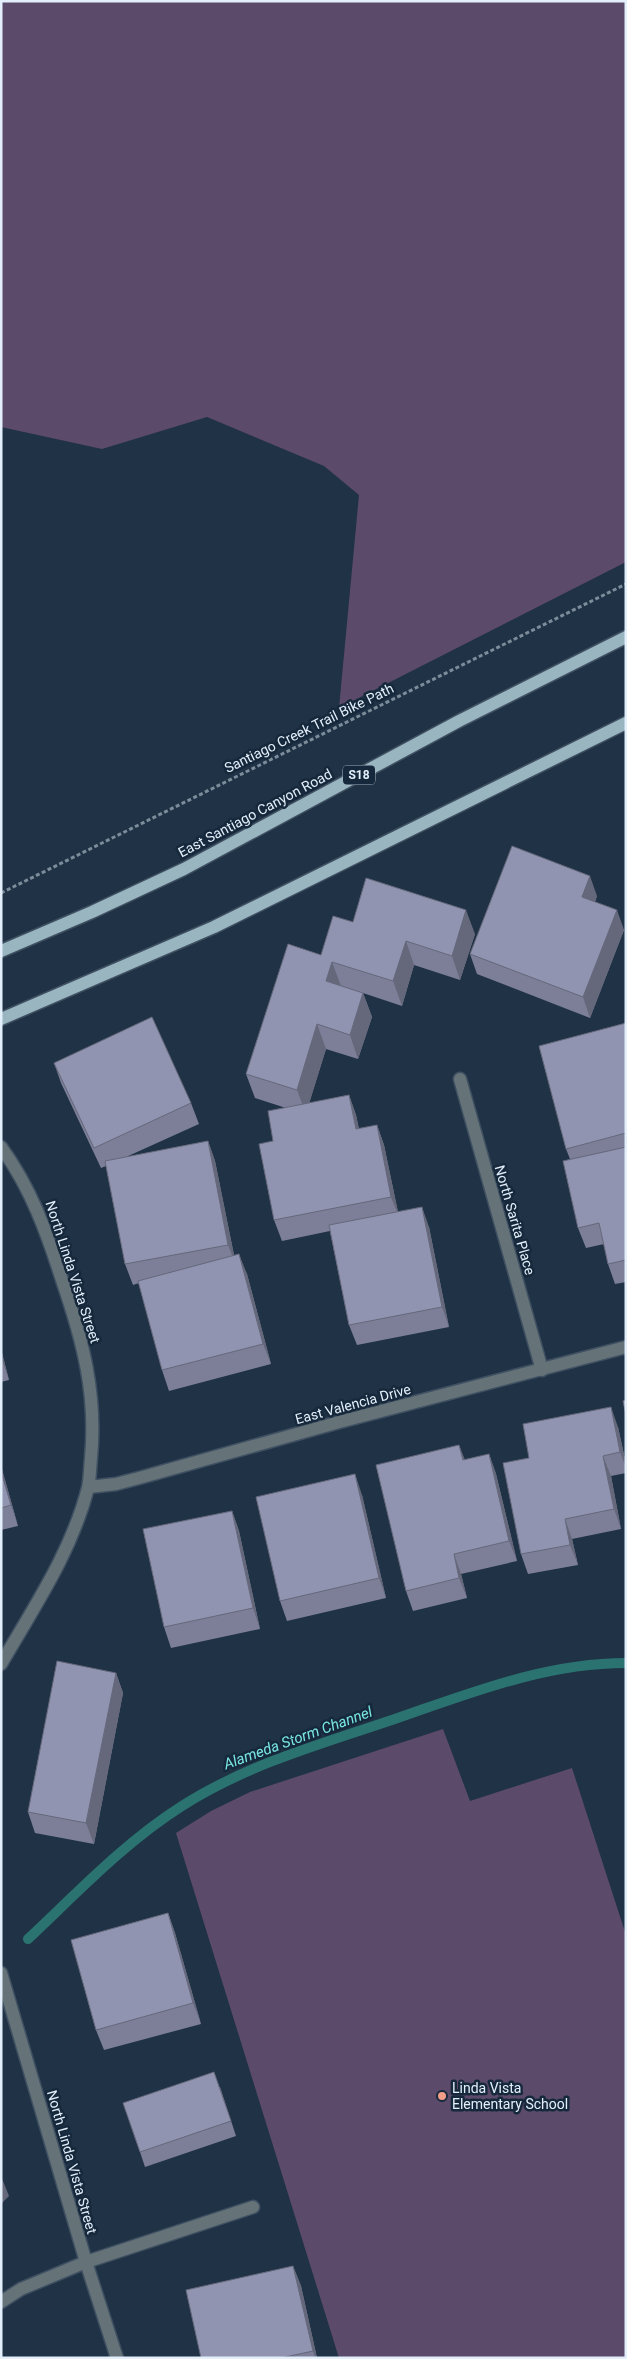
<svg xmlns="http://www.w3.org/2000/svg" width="627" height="2359" viewBox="0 0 627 2359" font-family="Roboto,sans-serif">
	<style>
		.green { fill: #5b4a6a }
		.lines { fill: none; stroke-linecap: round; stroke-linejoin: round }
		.stream { stroke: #2a7371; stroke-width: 10 }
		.minor-casing { stroke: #3f5062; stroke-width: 15 }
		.primary-casing { stroke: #3f5062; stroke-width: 15 }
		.path { stroke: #7c8c9b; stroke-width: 3; stroke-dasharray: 4 2.5; stroke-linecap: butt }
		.minor { stroke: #657378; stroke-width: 12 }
		.primary { stroke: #98b5c0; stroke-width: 12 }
		.wall { fill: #7c7f97 }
		.shaded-wall { fill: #65687b }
		.building { fill: #9094b0; stroke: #65687b }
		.poi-dot { fill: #f49e89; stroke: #16283b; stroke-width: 2 }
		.labels { text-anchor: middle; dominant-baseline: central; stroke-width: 5; stroke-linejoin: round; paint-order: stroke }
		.shield { fill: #16283b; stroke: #a6b3c1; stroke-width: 1 }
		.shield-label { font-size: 12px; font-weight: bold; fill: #e3effb }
		.street-label { font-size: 14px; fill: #e3effb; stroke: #16283b }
		.poi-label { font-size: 14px; fill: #e3effb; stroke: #16283b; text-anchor: start }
		.water-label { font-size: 15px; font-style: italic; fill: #79e6e2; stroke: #16283b }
	</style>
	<rect width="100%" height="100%" fill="#203245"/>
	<!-- green -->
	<g class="green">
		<polygon points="1,1 626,1 626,562 339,708 359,495 324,466 207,417 102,449 1,427"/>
		<polygon points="443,1729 470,1801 572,1768 626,1935 626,2358 339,2358 176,1833 211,1811 250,1792"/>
	</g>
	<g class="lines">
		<!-- stream -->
		<path class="stream" d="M28,1939C77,1893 125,1842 182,1806C246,1765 320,1744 392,1720C468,1694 544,1663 626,1663"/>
		<defs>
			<g id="minor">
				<polyline points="460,1079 542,1370"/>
				<path d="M1,1147C31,1188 47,1233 62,1280C83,1341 97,1394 91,1458C90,1468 90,1479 88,1488C71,1553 34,1607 1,1664"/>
				<polyline points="89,1487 116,1484 139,1478 343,1421 626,1347"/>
				<polyline points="1,1973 86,2262 117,2358"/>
				<polyline points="1,2302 21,2289 86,2262 253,2207"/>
			</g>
			<g id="primary">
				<polyline points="1,951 92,912 184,869 459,721 626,637"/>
				<polyline points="1,1019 214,927 626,723"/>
			</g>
		</defs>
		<!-- minor casing -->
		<use href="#minor" class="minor-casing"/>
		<!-- primary casing -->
		<use href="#primary" class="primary-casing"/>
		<!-- path -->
		<polyline class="path" points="1,893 626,584"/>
		<!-- minor -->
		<use href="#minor" class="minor"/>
		<!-- primary -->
		<use href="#primary" class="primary"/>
	</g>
	<!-- wall -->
	<g class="wall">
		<polygon points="597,896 595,902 624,930 590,1018 477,974 470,954"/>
		<polygon points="353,922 475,934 460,980 414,965 402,1006 363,993 372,1017 358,1059 326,1049 309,1103 349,1095 356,1115 359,1129 377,1125 384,1145 398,1212 429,1227 449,1327 357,1345 349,1325 330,1231 282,1241 274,1220 273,1141 286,1108 255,1098 246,1074 321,955"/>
		<polygon points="626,1023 626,1282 615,1284 608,1264 604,1244 586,1248 578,1228 570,1159 566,1149"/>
		<polygon points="54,1063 191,1103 199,1124 126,1157 208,1141 215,1161 234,1255 247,1274 271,1364 169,1391 162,1370 139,1283 133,1285 125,1264 106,1166 101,1168 61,1083"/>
		<polygon points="1,1349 9,1380 1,1382"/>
		<polygon points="618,1427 626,1464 626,1473 611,1476 621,1529 572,1539 578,1565 528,1574 521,1554"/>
		<polygon points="489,1454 496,1474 517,1561 461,1574 467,1598 413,1611 406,1591 465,1460"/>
		<polygon points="1,1466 18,1526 1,1530"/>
		<polygon points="362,1495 386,1598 287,1621 280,1601"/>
		<polygon points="232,1511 239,1531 260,1629 171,1648 164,1627"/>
		<polygon points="116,1673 123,1693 94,1844 35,1833 28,1812"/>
		<polygon points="168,1913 175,1933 201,2024 104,2050 96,2030"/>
		<polygon points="220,2087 236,2136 145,2167 140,2152"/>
		<polygon points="293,2266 301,2286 317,2358 201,2358"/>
	</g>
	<!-- shaded-wall -->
	<g class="shaded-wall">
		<polygon points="590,876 597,896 589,917 582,897"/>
		<polygon points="466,910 475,934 460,980 452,956"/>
		<polygon points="617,910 624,930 590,1018 583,997"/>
		<polygon points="406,941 414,965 402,1006 393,981"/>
		<polygon points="332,962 341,986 326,981"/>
		<polygon points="363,993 372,1017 358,1059 350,1035"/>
		<polygon points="317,1024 326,1049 306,1114 297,1090"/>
		<polygon points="349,1095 356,1115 363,1150 356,1129"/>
		<polygon points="377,1125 384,1145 399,1217 391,1197"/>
		<polygon points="208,1141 215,1161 236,1265 228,1245"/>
		<polygon points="422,1207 429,1227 449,1327 442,1307"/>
		<polygon points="239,1254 247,1274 271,1364 263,1344"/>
		<polygon points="1,1349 9,1380 1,1357"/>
		<polygon points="611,1407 618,1427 626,1464 626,1468 620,1452"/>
		<polygon points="459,1445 467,1465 463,1460"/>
		<polygon points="489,1454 496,1474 517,1561 509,1541"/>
		<polygon points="603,1456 611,1476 621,1529 614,1509"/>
		<polygon points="1,1466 18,1526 11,1505 1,1472"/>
		<polygon points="355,1474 362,1495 386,1598 379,1578"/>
		<polygon points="232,1511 239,1531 260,1629 253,1608"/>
		<polygon points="565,1519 572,1539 578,1565 570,1545"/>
		<polygon points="454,1554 461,1574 467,1598 459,1578"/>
		<polygon points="116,1673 123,1693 94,1844 86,1823"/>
		<polygon points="168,1913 175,1933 201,2024 193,2003"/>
		<polygon points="1,2176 9,2196 1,2204"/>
		<polygon points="293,2266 301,2286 317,2358 315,2358 313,2351"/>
	</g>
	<!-- building -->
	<g class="building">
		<polygon points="512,846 590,876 582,897 617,910 583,997 470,954"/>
		<polygon points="366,878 466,910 452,956 406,941 393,981 332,962 326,981 363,993 350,1035 317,1024 297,1090 246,1074 288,944 321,955 333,916 353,922"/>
		<polygon points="152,1017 191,1103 94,1148 54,1063"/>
		<polygon points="626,1023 626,1133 566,1149 539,1046"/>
		<polygon points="349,1095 356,1129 377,1125 391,1197 274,1220 259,1144 273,1141 268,1111"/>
		<polygon points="208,1141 228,1245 125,1264 105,1161"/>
		<polygon points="626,1147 626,1260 608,1264 599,1223 578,1228 563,1161"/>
		<polygon points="422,1207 442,1307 349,1325 329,1225"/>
		<polygon points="239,1254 263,1344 162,1370 138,1281"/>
		<polygon points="626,1400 626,1415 623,1401"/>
		<polygon points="611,1407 620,1452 603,1456 614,1509 565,1519 570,1545 521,1554 503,1463 529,1458 523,1424"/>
		<polygon points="459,1445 463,1460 489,1454 509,1541 454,1554 459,1578 406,1591 376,1465"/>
		<polygon points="1,1472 11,1505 1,1508"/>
		<polygon points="355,1474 379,1578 280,1601 256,1497"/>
		<polygon points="232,1511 253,1608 164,1627 143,1529"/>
		<polygon points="57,1661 116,1673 86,1823 28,1812"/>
		<polygon points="168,1913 193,2003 96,2030 71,1940"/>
		<polygon points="214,2072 231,2121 140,2152 123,2103"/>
		<polygon points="293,2266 313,2351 281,2358 201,2358 186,2290"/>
	</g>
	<!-- markers -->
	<circle class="poi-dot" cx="442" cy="2096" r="5"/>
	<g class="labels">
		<!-- shield labels -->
		<rect class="shield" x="343" y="765.5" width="32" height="19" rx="4"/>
		<g class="shield-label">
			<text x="359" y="775">S18</text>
		</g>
		<!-- street labels -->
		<g class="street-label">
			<text transform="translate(309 728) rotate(-26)">Santiago Creek Trail Bike Path</text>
			<text transform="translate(255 813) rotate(-28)">East Santiago Canyon Road</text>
			<text transform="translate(515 1220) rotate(74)">North Sarita Place</text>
			<text transform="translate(73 1272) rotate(72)">North Linda Vista Street</text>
			<text transform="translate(353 1404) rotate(-15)">East Valencia Drive</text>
			<text transform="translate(72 2162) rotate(74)">North Linda Vista Street</text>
		</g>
		<!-- poi labels -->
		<g class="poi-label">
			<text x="452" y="2088">Linda Vista<tspan x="452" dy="16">Elementary School</tspan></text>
		</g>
		<!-- water labels -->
		<g class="water-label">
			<text transform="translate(298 1738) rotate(-20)">Alameda Storm Channel</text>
		</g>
	</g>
	<!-- border -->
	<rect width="627" height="2359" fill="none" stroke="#e3effb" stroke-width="5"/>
</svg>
